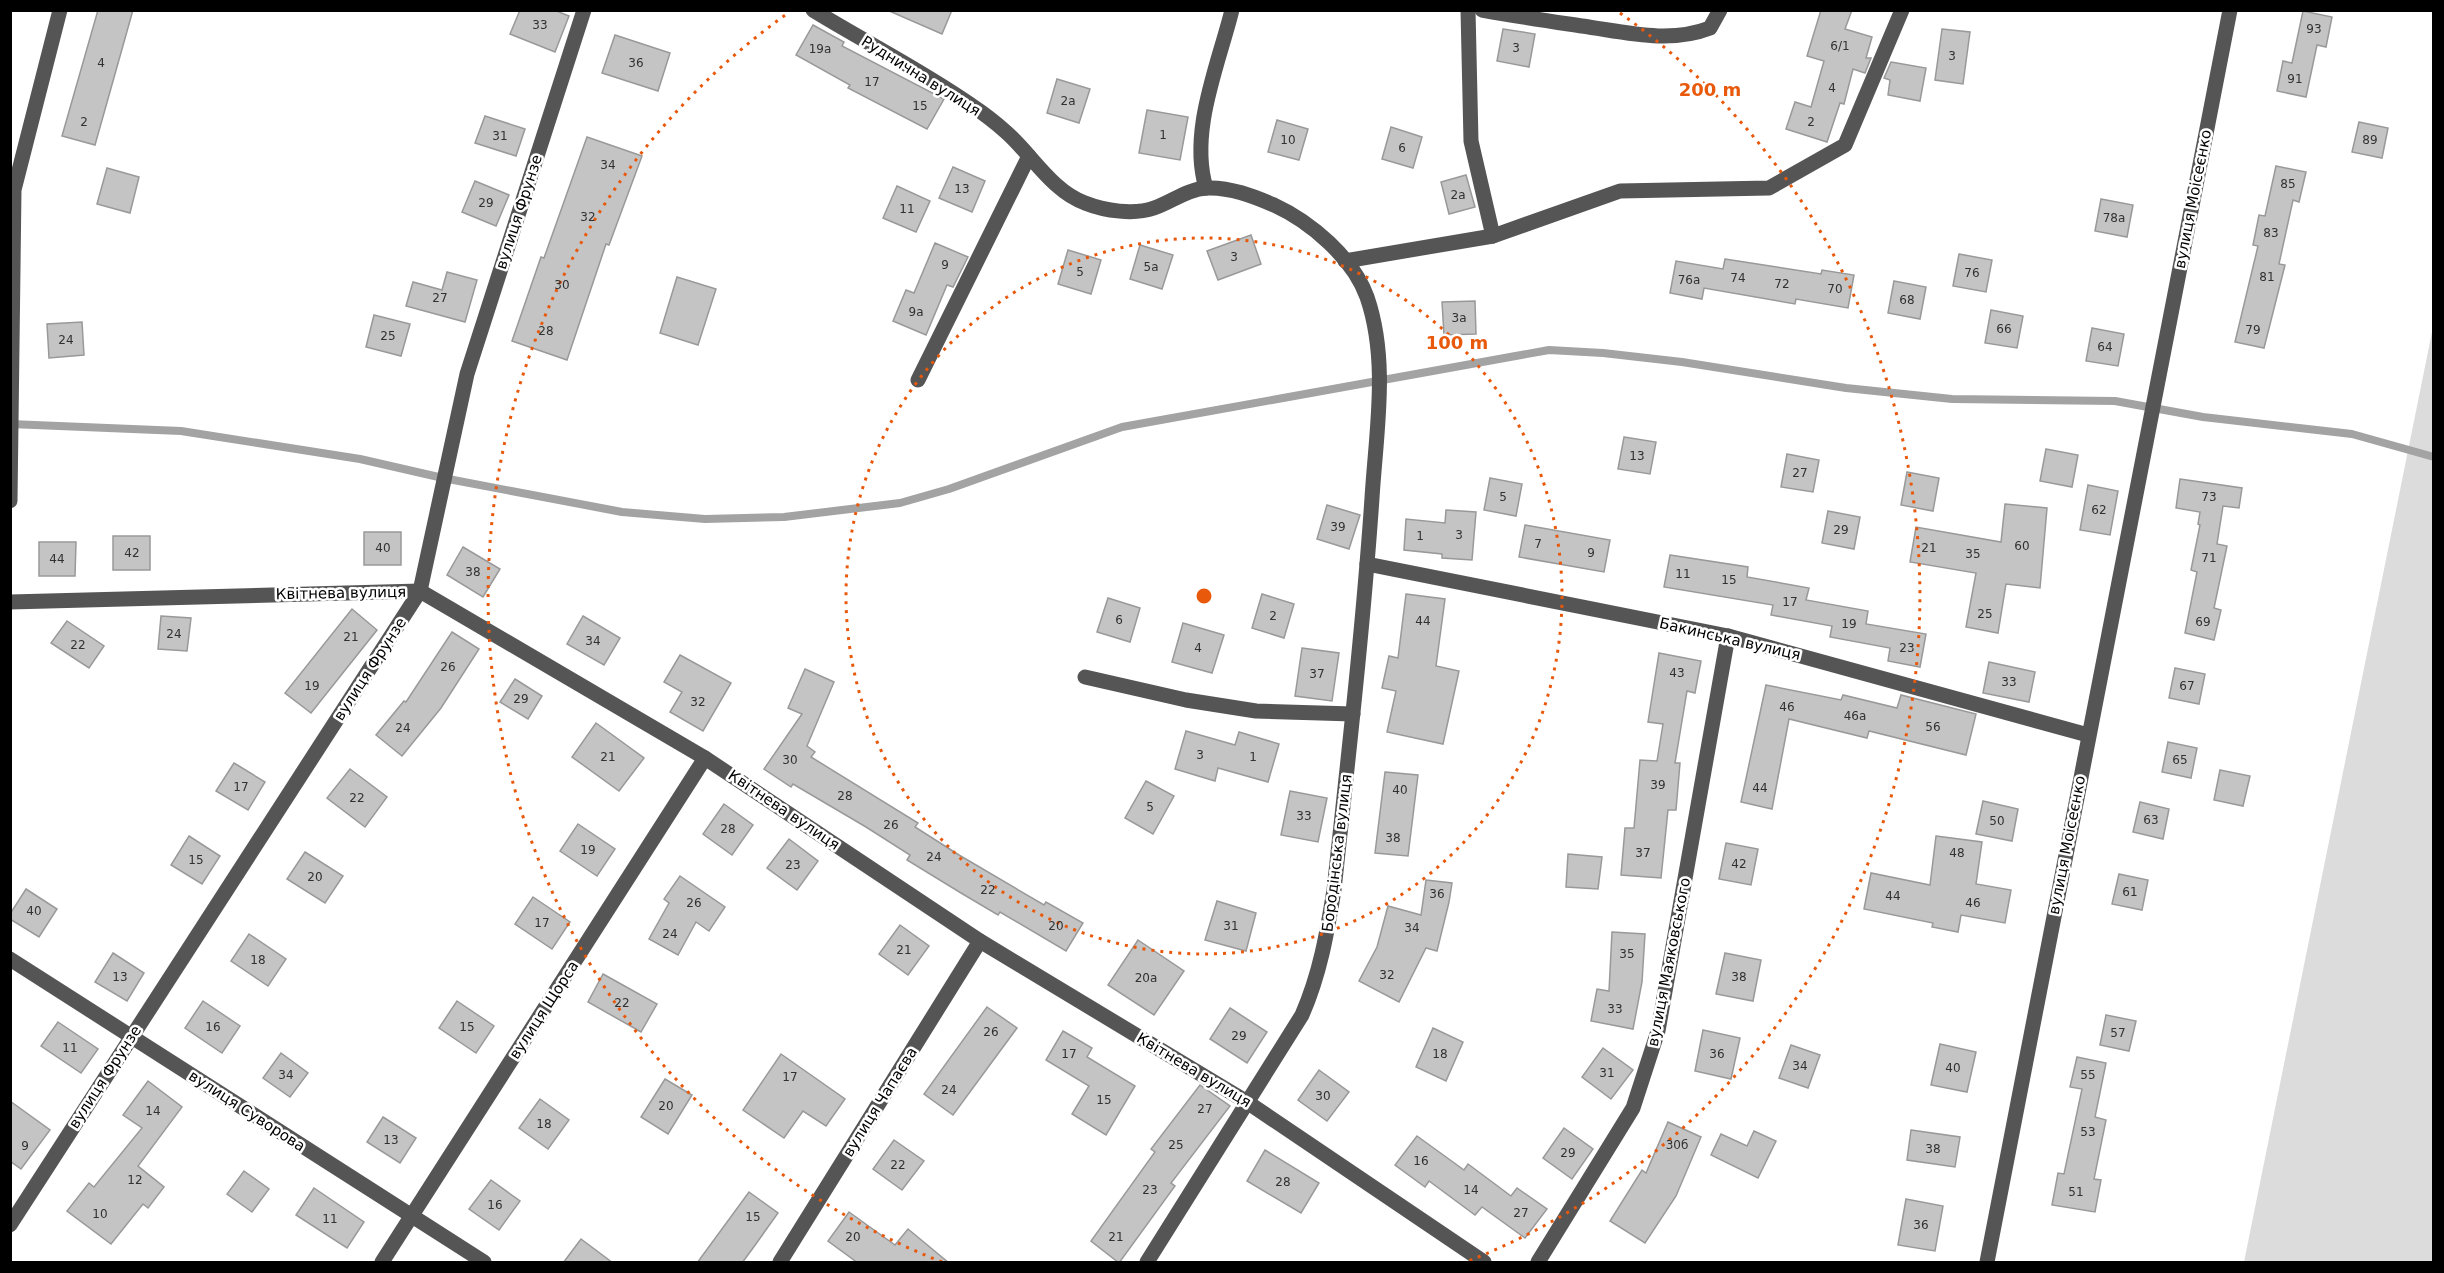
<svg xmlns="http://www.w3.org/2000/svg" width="2444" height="1273" viewBox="0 0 2444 1273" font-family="'DejaVu Sans',sans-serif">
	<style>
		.green { fill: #dcdcdc }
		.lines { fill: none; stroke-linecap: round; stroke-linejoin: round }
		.stream { stroke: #a3a3a3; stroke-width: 8 }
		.building { fill: #c4c4c4; stroke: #999; stroke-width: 1.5 }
		.minor { stroke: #555; stroke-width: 15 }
		.ring { fill: none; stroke: #e8590c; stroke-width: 3; stroke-dasharray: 3 6 }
		.labels { text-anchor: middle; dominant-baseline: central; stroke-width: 5; stroke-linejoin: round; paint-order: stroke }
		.number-label { font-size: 12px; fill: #313131 }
		.street-label { font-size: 15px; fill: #000; stroke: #fff }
		.centre { fill: #e8590c; stroke: #fff; stroke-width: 3 }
		.ring-label { font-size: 18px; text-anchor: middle; font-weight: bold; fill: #e8590c; stroke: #fff; stroke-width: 5; stroke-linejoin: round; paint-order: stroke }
	</style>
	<rect width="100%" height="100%" fill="#fff"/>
	<!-- green -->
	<polygon class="green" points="2433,327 2433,1262 2244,1262"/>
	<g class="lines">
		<!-- stream -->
		<polyline class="stream" points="10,424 181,431 360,459 443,478 622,512 705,519 784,517 900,503 949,489 1122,427 1549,350 1603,353 1682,362 1846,388 1952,399 2115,401 2203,417 2352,434 2434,457"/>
	</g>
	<!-- building -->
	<g class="building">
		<polygon points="98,10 133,10 95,145 62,136"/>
		<polygon points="520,10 554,10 569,16 555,52 510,34"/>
		<polygon points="887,10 952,10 942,34"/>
		<polygon points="1821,10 1852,10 1845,29 1872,37 1866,58 1871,58 1865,73 1853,69 1844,104 1840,103 1827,142 1786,129 1795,102 1811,107 1824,61 1807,56"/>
		<polygon points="2303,11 2332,17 2326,47 2317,45 2306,97 2277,91 2283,61 2292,63"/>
		<polygon points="813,25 844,42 842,46 944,99 927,129 848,88 850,85 796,55"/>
		<polygon points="1503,29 1535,34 1529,67 1497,61"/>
		<polygon points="1942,29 1970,32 1963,84 1935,80"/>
		<polygon points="615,35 670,53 658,91 602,73"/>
		<polygon points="1891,62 1926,68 1920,101 1888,95 1890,80 1884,78"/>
		<polygon points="1057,79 1090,89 1079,123 1047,113"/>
		<polygon points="1147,110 1188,117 1180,160 1139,153"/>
		<polygon points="485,116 525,129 516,156 475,143"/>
		<polygon points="1277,120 1308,129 1299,160 1268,152"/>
		<polygon points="2359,122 2388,128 2382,158 2352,152"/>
		<polygon points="1391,127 1422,137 1413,168 1382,159"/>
		<polygon points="587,137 642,156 609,245 606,244 567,360 512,341 541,257 544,258"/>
		<polygon points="2276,166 2306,172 2299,202 2293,200 2279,264 2285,265 2264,348 2235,342 2258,246 2253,245 2259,215 2265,216"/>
		<polygon points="953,167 985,181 972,212 939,198"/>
		<polygon points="107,168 139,177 130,213 97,204"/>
		<polygon points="1466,175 1475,207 1449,214 1441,182"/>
		<polygon points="475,181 509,195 496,226 462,212"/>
		<polygon points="897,186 930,201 916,232 883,218"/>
		<polygon points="2101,199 2133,205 2127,237 2095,231"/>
		<polygon points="1251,235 1261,264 1218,280 1207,251"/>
		<polygon points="935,243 968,257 953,287 947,285 926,335 893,321 906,290 914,293"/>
		<polygon points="1140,245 1173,255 1162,289 1130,279"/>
		<polygon points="1068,250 1101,260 1091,294 1058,284"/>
		<polygon points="1959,254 1992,260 1986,292 1953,286"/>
		<polygon points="1725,259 1821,274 1822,270 1854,275 1848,308 1796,299 1795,304 1704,288 1702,299 1670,293 1676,261 1723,269"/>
		<polygon points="447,272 477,280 465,322 406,306 413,282 442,290"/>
		<polygon points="677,277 716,289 698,345 660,333"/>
		<polygon points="1894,281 1926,287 1920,319 1888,313"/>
		<polygon points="1475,301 1476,334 1444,335 1442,302"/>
		<polygon points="1991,310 2023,316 2017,348 1985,343"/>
		<polygon points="374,315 410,324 401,356 366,347"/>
		<polygon points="82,322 84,355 49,358 47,324"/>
		<polygon points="2092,328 2124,334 2118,366 2086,361"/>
		<polygon points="1624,437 1656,442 1650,474 1618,469"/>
		<polygon points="2046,449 2078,455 2072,487 2040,481"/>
		<polygon points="1787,454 1819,460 1813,492 1781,487"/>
		<polygon points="1907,472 1939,478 1933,511 1901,505"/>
		<polygon points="1490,478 1522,484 1516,516 1484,510"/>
		<polygon points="2180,479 2242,488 2239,508 2223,506 2217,544 2227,546 2214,608 2221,610 2214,640 2185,633 2197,572 2191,570 2200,525 2198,524 2200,512 2176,508"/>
		<polygon points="2088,485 2118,491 2110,535 2080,530"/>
		<polygon points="2005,504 2047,508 2040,588 2006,584 1998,633 1966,627 1976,573 1910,562 1916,527 2001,542"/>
		<polygon points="1327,505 1360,515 1349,549 1317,539"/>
		<polygon points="1446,510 1476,512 1472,560 1442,558 1442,554 1404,550 1406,519 1445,523"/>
		<polygon points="1828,511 1860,517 1854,549 1822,543"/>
		<polygon points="1525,525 1610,540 1604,572 1519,557"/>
		<rect x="364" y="532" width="37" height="33"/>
		<rect x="113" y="536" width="37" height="34"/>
		<polygon points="39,542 76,542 75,576 39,576"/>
		<polygon points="463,547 500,569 483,597 447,575"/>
		<polygon points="1670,555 1748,567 1747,577 1809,588 1806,600 1868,611 1866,624 1926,634 1920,667 1888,661 1890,648 1830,637 1832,626 1771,615 1773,605 1664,587"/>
		<polygon points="1262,594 1294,604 1284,638 1252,628"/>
		<polygon points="1406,594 1445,599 1436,666 1459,671 1443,744 1387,732 1396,691 1382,688 1389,656 1398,658"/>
		<polygon points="1108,598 1140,608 1130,642 1097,632"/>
		<polygon points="352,609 377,630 311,713 285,693"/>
		<polygon points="161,616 191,618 187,651 158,649"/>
		<polygon points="583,616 620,638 604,665 567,644"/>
		<polygon points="67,621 104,646 89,668 51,643"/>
		<polygon points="1183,623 1224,635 1212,673 1172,662"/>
		<polygon points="452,632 479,649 441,708 402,756 376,735 404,701 406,702"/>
		<polygon points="1302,648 1339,653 1332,701 1295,696"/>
		<polygon points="1659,653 1701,661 1695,693 1687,691 1675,763 1680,763 1676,810 1668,810 1661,878 1621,875 1625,828 1634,828 1640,760 1657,761 1663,724 1648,722"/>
		<polygon points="680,655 731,683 703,731 670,712 682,692 664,682"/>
		<polygon points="1989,662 2035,672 2029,702 1983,693"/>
		<polygon points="2175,668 2205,674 2199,704 2169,698"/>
		<polygon points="805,669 834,682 807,746 815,752 811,757 918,823 915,827 959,855 1044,905 1046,902 1083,923 1066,951 1000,912 998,915 961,893 907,860 910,855 866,827 793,784 791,787 764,769 802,714 788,708"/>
		<polygon points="515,679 542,696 528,719 500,702"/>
		<polygon points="1766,685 1841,700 1843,695 1897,708 1901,695 1976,714 1966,755 1869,731 1867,738 1789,719 1772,809 1741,802"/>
		<polygon points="596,723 644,758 619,791 572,757"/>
		<polygon points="1186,731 1235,745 1239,732 1279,744 1268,782 1218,768 1215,781 1175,769"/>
		<polygon points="2168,742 2197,748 2191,778 2162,772"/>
		<polygon points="234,763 265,782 248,810 216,791"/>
		<polygon points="350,769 387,797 365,827 327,798"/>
		<polygon points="2220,770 2250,776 2243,806 2214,800"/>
		<polygon points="1385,772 1418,775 1408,856 1375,853"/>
		<polygon points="1146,781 1174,796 1153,834 1125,818"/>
		<polygon points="1290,791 1327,798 1318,842 1281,835"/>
		<polygon points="1983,801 2018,809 2012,841 1976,834"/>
		<polygon points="2140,802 2169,809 2163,839 2133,832"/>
		<polygon points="724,804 753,825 732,855 703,834"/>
		<polygon points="578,824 615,849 597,876 560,851"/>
		<polygon points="189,836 220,856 202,884 171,865"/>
		<polygon points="1936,836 1982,842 1976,884 2011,890 2005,923 1961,915 1958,932 1932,927 1933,923 1864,909 1871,873 1930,885"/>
		<polygon points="789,839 818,861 797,890 767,868"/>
		<polygon points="1726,843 1758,849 1751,885 1719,879"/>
		<polygon points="305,852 343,876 325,903 287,879"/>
		<polygon points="1568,854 1602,857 1598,889 1566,887"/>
		<polygon points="2119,874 2148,880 2142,910 2112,904"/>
		<polygon points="680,876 725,907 709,931 696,922 678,955 649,939 669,903 664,899"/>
		<polygon points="1426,880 1452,883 1449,902 1437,951 1426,948 1399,1002 1359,981 1377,947 1388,906 1421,915"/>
		<polygon points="26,889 57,909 39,937 10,919 10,914"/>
		<polygon points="533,897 570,922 552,949 515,924"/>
		<polygon points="1217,901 1256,913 1246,951 1205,940"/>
		<polygon points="900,925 929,946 908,975 879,954"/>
		<polygon points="1612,932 1645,934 1642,982 1633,1029 1591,1021 1597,989 1609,991"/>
		<polygon points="249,934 286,959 268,986 231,961"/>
		<polygon points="1138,940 1184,971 1154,1015 1108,985"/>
		<polygon points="113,953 144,973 127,1001 95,982"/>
		<polygon points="1725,953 1761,960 1753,1001 1716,994"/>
		<polygon points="603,974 657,1004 641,1032 588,1002"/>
		<polygon points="203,1001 240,1026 222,1053 185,1028"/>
		<polygon points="457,1001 494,1026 476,1053 439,1028"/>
		<polygon points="987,1007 1017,1028 953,1115 924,1094"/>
		<polygon points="1230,1008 1267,1032 1247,1063 1210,1039"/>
		<polygon points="2106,1015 2136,1021 2129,1051 2100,1045"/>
		<polygon points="58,1022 98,1049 81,1073 41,1046"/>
		<polygon points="1433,1028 1463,1042 1446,1081 1416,1067"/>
		<polygon points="1703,1030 1740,1038 1731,1079 1695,1071"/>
		<polygon points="1063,1031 1092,1048 1087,1057 1135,1086 1106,1135 1072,1114 1089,1086 1046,1060"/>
		<polygon points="1940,1044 1976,1052 1967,1092 1931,1085"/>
		<polygon points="1791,1045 1820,1055 1808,1088 1779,1078"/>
		<polygon points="1603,1048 1633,1070 1611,1099 1582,1077"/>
		<polygon points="281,1053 308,1073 290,1097 263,1078"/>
		<polygon points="781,1054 845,1099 826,1126 803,1111 784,1138 743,1110"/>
		<polygon points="2077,1057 2106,1063 2095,1117 2106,1120 2094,1179 2101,1180 2095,1212 2052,1205 2058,1173 2064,1174 2082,1089 2070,1087"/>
		<polygon points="1319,1070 1349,1092 1327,1121 1298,1100"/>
		<polygon points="665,1079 692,1095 668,1134 641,1117"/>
		<polygon points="148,1081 182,1107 138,1166 164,1187 148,1208 143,1204 111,1244 67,1211 89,1183 94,1187 142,1128 123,1115"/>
		<polygon points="1200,1085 1230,1106 1171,1183 1175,1186 1119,1263 1091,1241 1155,1152 1151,1149"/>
		<polygon points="540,1099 569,1120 548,1149 519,1128"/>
		<polygon points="10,1101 50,1130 21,1169 10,1161"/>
		<polygon points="383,1117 416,1138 400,1163 367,1142"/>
		<polygon points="1668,1122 1701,1137 1676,1196 1645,1243 1610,1221 1642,1170 1646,1173"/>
		<polygon points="1564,1128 1593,1149 1572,1179 1543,1158"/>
		<polygon points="1911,1130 1960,1137 1955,1167 1907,1160"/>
		<polygon points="1754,1131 1776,1141 1758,1178 1711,1155 1721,1134 1747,1146"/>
		<polygon points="1417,1136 1464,1170 1468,1164 1511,1196 1517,1188 1547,1209 1525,1238 1482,1207 1475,1215 1429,1181 1425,1187 1395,1165"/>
		<polygon points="894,1140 924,1161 902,1190 873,1169"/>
		<polygon points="1265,1150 1319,1183 1301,1213 1247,1181"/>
		<polygon points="244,1171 269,1189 252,1212 227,1194"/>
		<polygon points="491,1180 520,1201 499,1230 469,1209"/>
		<polygon points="314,1188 364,1222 347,1248 296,1215"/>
		<polygon points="749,1192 778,1213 753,1248 742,1263 697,1263"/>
		<polygon points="1906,1199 1943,1206 1935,1251 1898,1245"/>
		<polygon points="849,1212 895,1245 908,1229 949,1263 858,1263 828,1241"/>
		<polygon points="581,1239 613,1263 563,1263"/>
	</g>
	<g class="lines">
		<!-- minor -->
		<g class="minor">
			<path d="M813,10C865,42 921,70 971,105C983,113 995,122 1006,132C1032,155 1052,191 1085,203C1105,211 1134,215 1154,208C1172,202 1187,189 1207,188C1230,187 1253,196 1274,205C1311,222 1353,258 1367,297C1389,361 1376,432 1372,498C1363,629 1348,759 1334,890C1327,933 1320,974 1302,1015L1147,1262"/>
			<polyline points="1468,10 1471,141 1493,236"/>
			<path d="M1482,10C1515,16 1549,21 1582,26C1625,32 1669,44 1710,28L1720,10"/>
			<path d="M1206,188C1189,132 1218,66 1232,10"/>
			<polyline points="1345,261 1493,236 1620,191 1769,188 1845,145 1902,10"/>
			<polyline points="918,380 1029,156"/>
			<polyline points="10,501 14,190 60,10"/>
			<polyline points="1367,564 1728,636 2088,735"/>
			<polyline points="10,602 420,591 705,758 980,941 1247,1102 1484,1262"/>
			<polyline points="1085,677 1186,700 1256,711 1353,714"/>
			<polyline points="10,959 484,1262"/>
			<polyline points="10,1225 420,591 467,374 584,10"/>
			<polyline points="382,1262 705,758"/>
			<polyline points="780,1262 980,941"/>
			<polyline points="1538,1262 1633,1108 1658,1031 1728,636"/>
			<polyline points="1987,1262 2230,10"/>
		</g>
	</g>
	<!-- distance rings -->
	<g class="ring">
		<circle cx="1204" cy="596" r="358"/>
		<path d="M942 1262A716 716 0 0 1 788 13M1620 13A716 716 0 0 1 1466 1262"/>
	</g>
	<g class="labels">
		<!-- number labels -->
		<g class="number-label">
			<text x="540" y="25">33</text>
			<text x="2314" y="29">93</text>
			<text x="1840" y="46">6/1</text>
			<text x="1516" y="48">3</text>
			<text x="820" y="49">19а</text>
			<text x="1952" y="56">3</text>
			<text x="101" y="63">4</text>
			<text x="636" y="63">36</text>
			<text x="2295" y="79">91</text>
			<text x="872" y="82">17</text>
			<text x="1832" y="88">4</text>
			<text x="1068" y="101">2а</text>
			<text x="920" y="106">15</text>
			<text x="84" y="122">2</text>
			<text x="1811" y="122">2</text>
			<text x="1163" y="135">1</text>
			<text x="500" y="136">31</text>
			<text x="1288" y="140">10</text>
			<text x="2370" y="140">89</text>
			<text x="1402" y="148">6</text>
			<text x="608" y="165">34</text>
			<text x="2288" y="184">85</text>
			<text x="962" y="189">13</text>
			<text x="1458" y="195">2а</text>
			<text x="486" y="203">29</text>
			<text x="907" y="209">11</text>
			<text x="588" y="217">32</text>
			<text x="2114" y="218">78а</text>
			<text x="2271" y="233">83</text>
			<text x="1234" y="257">3</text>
			<text x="945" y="265">9</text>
			<text x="1151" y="267">5а</text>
			<text x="1080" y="272">5</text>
			<text x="1972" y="273">76</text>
			<text x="2267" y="277">81</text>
			<text x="1738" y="278">74</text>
			<text x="1689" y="280">76а</text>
			<text x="1782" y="284">72</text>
			<text x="562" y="285">30</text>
			<text x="1835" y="289">70</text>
			<text x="440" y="298">27</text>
			<text x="1907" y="300">68</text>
			<text x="916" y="312">9а</text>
			<text x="1459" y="318">3а</text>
			<text x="2004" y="329">66</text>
			<text x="2253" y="330">79</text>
			<text x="546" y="331">28</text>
			<text x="388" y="336">25</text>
			<text x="66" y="340">24</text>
			<text x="2105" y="347">64</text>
			<text x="1637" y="456">13</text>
			<text x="1800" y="473">27</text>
			<text x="1503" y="497">5</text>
			<text x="2209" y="497">73</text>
			<text x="2099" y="510">62</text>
			<text x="1338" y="527">39</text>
			<text x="1841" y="530">29</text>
			<text x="1459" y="535">3</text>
			<text x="1420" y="536">1</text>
			<text x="1538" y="544">7</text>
			<text x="2022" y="546">60</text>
			<text x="383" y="548">40</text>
			<text x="1929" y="548">21</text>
			<text x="132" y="553">42</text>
			<text x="1591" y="553">9</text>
			<text x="1973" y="554">35</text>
			<text x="2209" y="558">71</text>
			<text x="57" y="559">44</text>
			<text x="473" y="572">38</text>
			<text x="1683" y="574">11</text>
			<text x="1729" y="580">15</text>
			<text x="1790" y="602">17</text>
			<text x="1985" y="614">25</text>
			<text x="1273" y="616">2</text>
			<text x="1119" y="620">6</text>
			<text x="1423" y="621">44</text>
			<text x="2203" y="622">69</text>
			<text x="1849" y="624">19</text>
			<text x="174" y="634">24</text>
			<text x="351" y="637">21</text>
			<text x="593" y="641">34</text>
			<text x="78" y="645">22</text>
			<text x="1198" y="648">4</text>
			<text x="1907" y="648">23</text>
			<text x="448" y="667">26</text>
			<text x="1677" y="673">43</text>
			<text x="1317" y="674">37</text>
			<text x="2009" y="682">33</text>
			<text x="312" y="686">19</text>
			<text x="2187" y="686">67</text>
			<text x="521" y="699">29</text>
			<text x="698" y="702">32</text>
			<text x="1787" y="707">46</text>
			<text x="1855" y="716">46а</text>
			<text x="1933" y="727">56</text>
			<text x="403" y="728">24</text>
			<text x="1200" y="755">3</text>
			<text x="608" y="757">21</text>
			<text x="1253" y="757">1</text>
			<text x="790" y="760">30</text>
			<text x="2180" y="760">65</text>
			<text x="1658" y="785">39</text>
			<text x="241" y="787">17</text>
			<text x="1760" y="788">44</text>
			<text x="1400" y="790">40</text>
			<text x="845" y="796">28</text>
			<text x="357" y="798">22</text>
			<text x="1150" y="807">5</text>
			<text x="1304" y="816">33</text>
			<text x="2151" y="820">63</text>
			<text x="1997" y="821">50</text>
			<text x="891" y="825">26</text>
			<text x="728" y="829">28</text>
			<text x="1393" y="838">38</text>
			<text x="588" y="850">19</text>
			<text x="1643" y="853">37</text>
			<text x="1957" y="853">48</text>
			<text x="934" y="857">24</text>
			<text x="196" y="860">15</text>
			<text x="1739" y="864">42</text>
			<text x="793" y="865">23</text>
			<text x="315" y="877">20</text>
			<text x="988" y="890">22</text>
			<text x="2130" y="892">61</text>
			<text x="1437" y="894">36</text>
			<text x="1893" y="896">44</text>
			<text x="694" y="903">26</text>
			<text x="1973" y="903">46</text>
			<text x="34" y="911">40</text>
			<text x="542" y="923">17</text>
			<text x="1056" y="926">20</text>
			<text x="1231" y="926">31</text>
			<text x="1412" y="928">34</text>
			<text x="670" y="934">24</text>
			<text x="904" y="950">21</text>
			<text x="1627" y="954">35</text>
			<text x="258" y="960">18</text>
			<text x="1387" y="975">32</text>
			<text x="120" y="977">13</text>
			<text x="1739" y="977">38</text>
			<text x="1146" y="978">20а</text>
			<text x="622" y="1003">22</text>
			<text x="1615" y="1009">33</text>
			<text x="213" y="1027">16</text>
			<text x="467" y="1027">15</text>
			<text x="991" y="1032">26</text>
			<text x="2118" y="1033">57</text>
			<text x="1239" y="1036">29</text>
			<text x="70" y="1048">11</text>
			<text x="1069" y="1054">17</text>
			<text x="1440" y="1054">18</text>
			<text x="1717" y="1054">36</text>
			<text x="1800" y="1066">34</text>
			<text x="1953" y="1068">40</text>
			<text x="1607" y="1073">31</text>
			<text x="286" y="1075">34</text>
			<text x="2088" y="1075">55</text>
			<text x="790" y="1077">17</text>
			<text x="949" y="1090">24</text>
			<text x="1323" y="1096">30</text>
			<text x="1104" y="1100">15</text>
			<text x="666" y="1106">20</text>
			<text x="1205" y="1109">27</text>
			<text x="153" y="1111">14</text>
			<text x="544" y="1124">18</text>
			<text x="2088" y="1132">53</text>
			<text x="391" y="1140">13</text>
			<text x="1176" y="1145">25</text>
			<text x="1677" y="1145">30б</text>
			<text x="25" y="1146">9</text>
			<text x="1933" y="1149">38</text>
			<text x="1568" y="1153">29</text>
			<text x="1421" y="1161">16</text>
			<text x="898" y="1165">22</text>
			<text x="135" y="1180">12</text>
			<text x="1283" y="1182">28</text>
			<text x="1150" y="1190">23</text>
			<text x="1471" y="1190">14</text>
			<text x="2076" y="1192">51</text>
			<text x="495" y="1205">16</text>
			<text x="1521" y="1213">27</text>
			<text x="100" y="1214">10</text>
			<text x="753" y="1217">15</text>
			<text x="330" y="1219">11</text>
			<text x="1921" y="1225">36</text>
			<text x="853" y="1237">20</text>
			<text x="1116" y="1237">21</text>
		</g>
		<!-- street labels -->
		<g class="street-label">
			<text transform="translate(921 76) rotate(32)">Руднична вулиця</text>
			<text transform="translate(2193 199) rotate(-79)">вулиця Моісеєнко</text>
			<text transform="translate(519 212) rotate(-72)">вулиця Фрунзе</text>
			<text transform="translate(341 593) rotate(-1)">Квітнева вулиця</text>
			<text transform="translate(1730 639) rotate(13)">Бакинська вулиця</text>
			<text transform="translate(370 669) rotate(-57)">вулиця Фрунзе</text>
			<text transform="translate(784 810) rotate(34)">Квітнева вулиця</text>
			<text transform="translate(2067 845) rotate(-79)">вулиця Моісеєнко</text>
			<text transform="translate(1337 853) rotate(-83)">Бородінська вулиця</text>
			<text transform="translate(1669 962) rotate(-79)">вулиця Маяковського</text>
			<text transform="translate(544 1010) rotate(-57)">вулиця Щорса</text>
			<text transform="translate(1194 1070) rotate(31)">Квітнева вулиця</text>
			<text transform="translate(105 1077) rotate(-57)">вулиця Фрунзе</text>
			<text transform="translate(880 1102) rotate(-58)">вулиця Чапаєва</text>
			<text transform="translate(247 1111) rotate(33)">вулиця Суворова</text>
		</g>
	</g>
	<circle cx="1204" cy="596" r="9" class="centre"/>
	<g class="ring-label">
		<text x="1710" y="96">200 m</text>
		<text x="1457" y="349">100 m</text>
	</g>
	<!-- border -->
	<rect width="2444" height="1273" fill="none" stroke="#000000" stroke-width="24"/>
</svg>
